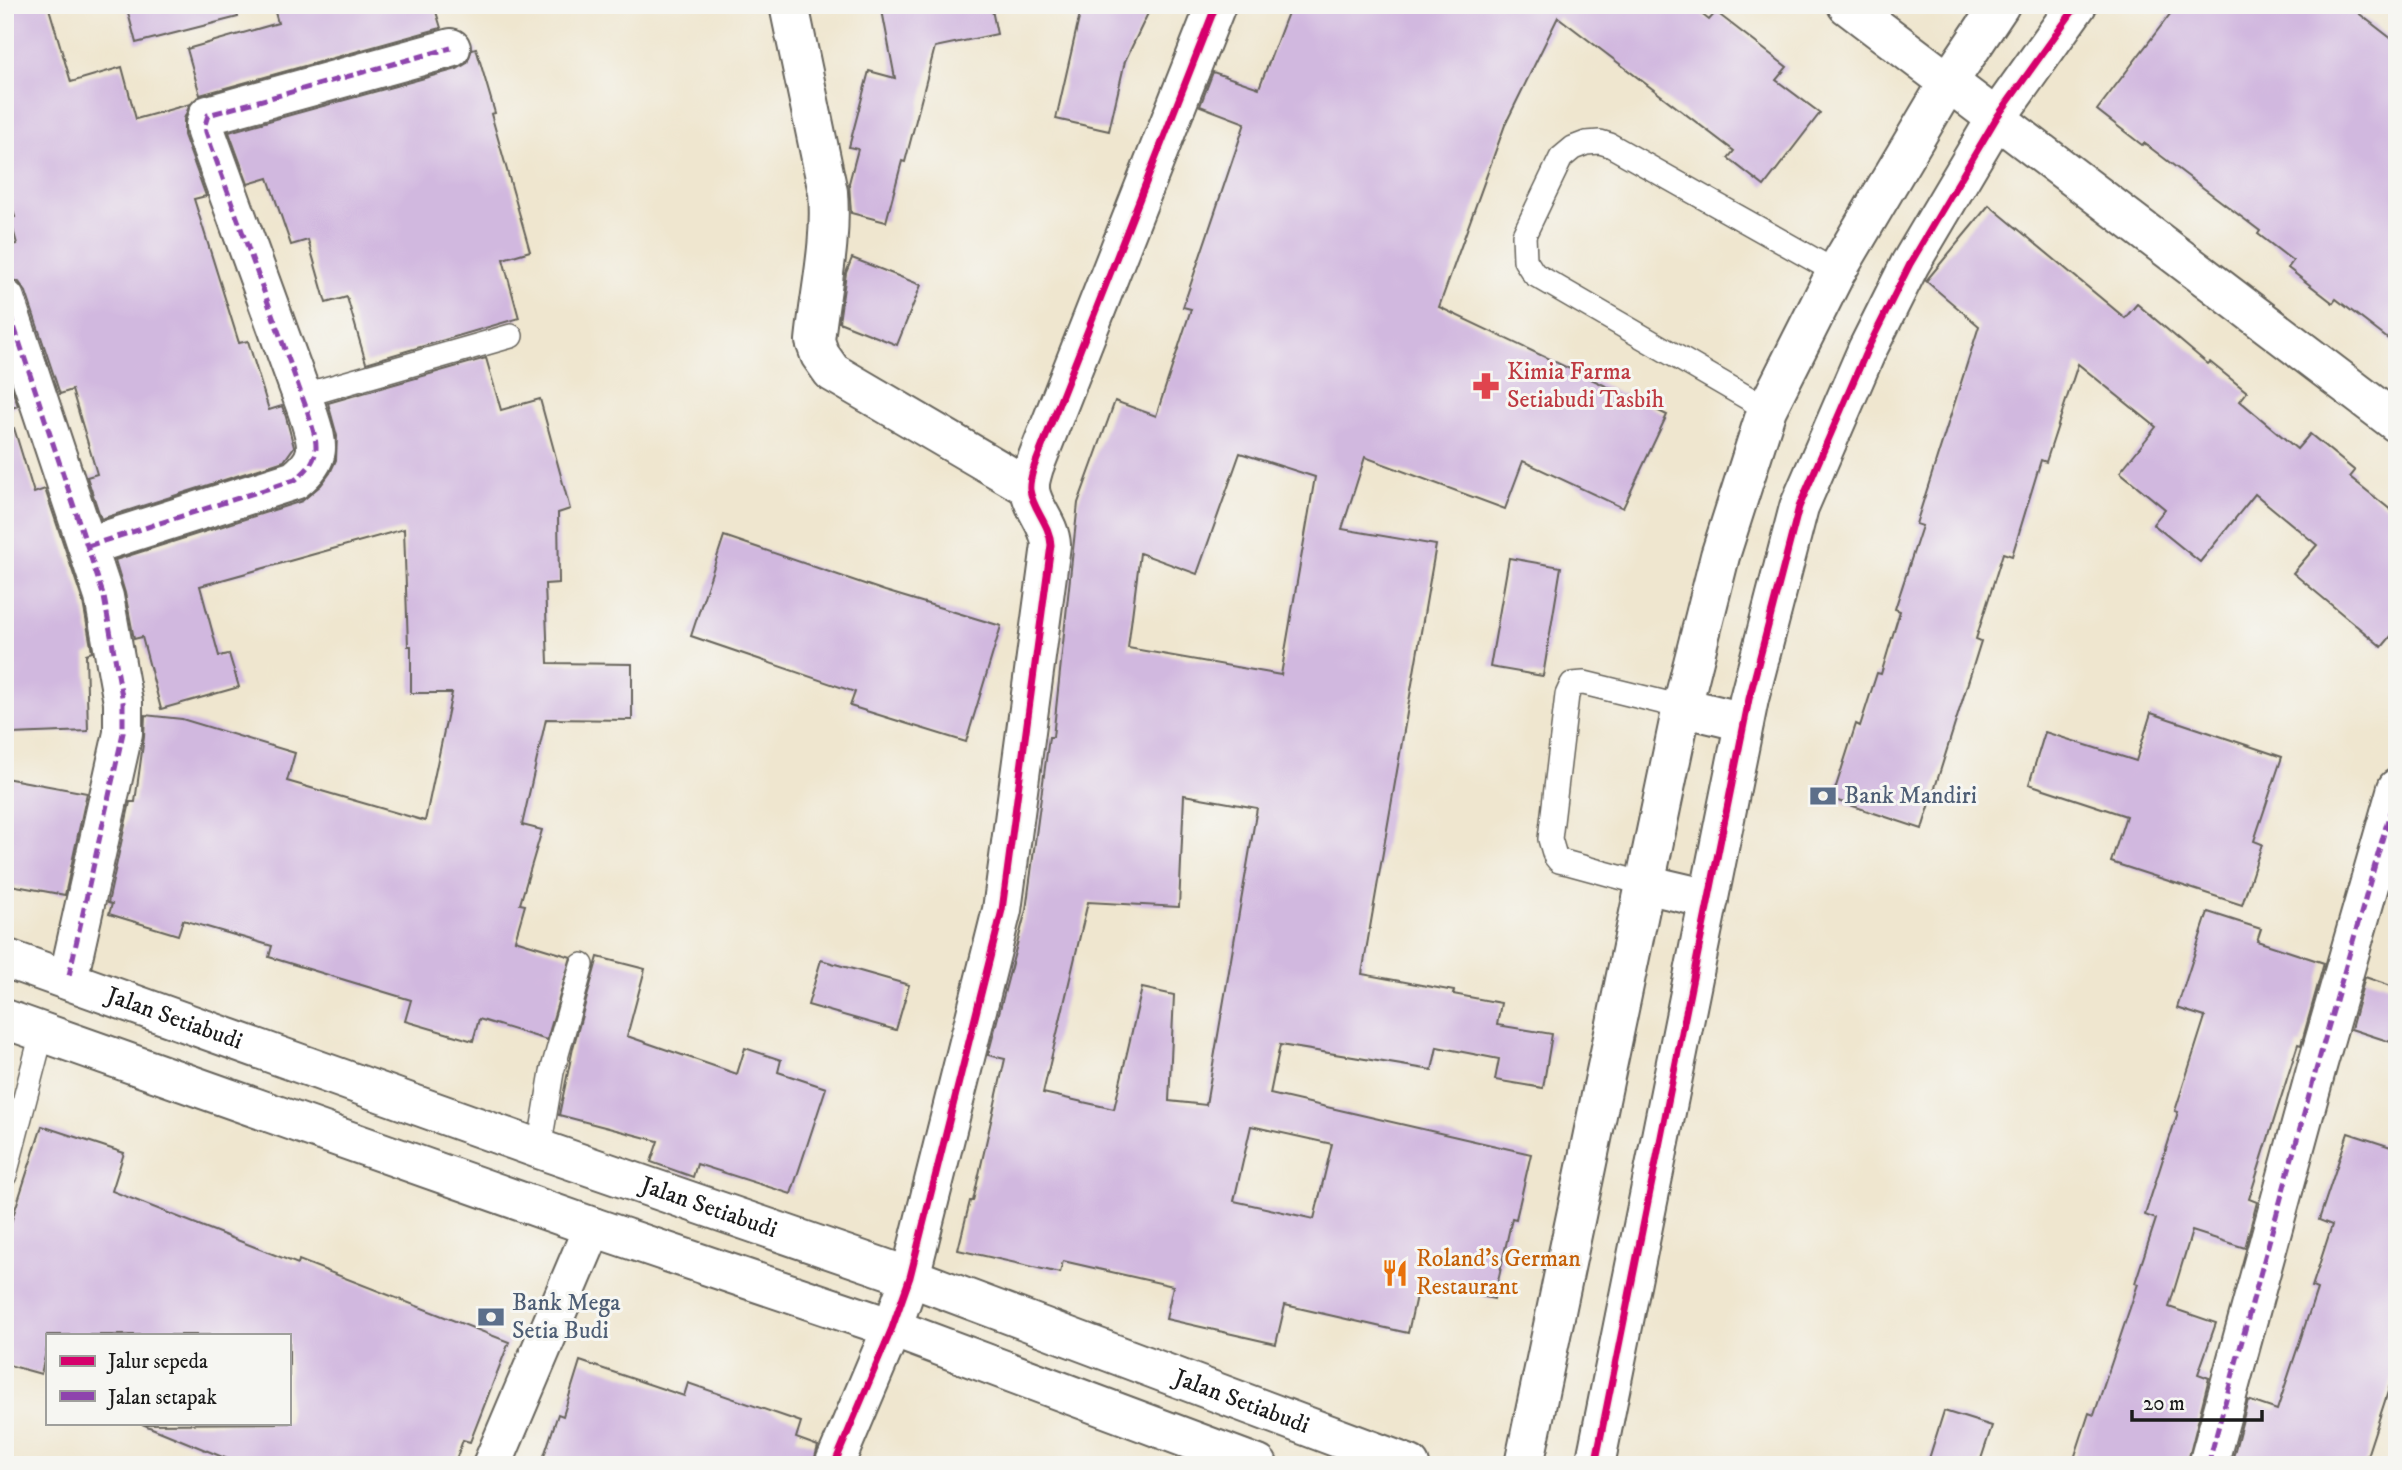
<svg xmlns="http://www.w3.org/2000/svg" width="2402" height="1470" viewBox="0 0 2402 1470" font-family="'IM FELL DW Pica',serif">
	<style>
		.building { fill: #d1b8df; fill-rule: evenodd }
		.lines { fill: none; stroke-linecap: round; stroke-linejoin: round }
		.service-casing { stroke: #66635b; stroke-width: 26 }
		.minor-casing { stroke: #66635b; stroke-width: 42 }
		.primary-casing { stroke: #66635b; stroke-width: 42 }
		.service { stroke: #fff; stroke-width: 23 }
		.minor { stroke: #fff; stroke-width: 38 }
		.primary { stroke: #fff; stroke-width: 38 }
		.quiet { stroke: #8e44ad; stroke-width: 5; stroke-dasharray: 10 5; stroke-linecap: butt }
		.cycleway-casing { stroke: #f6f6f2; stroke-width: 11 }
		.cycleway { stroke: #d6006c; stroke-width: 7 }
		.labels { text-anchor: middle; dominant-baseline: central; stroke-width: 6; stroke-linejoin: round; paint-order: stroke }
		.health-label { font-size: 24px; fill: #be3a42; stroke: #f6f6f2; text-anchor: start }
		.service-label { font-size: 24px; fill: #4e5e75; stroke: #f6f6f2; text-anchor: start }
		.street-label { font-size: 24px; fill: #1c1c1c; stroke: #f6f6f2 }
		.food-label { font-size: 24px; fill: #c56008; stroke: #f6f6f2; text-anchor: start }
	</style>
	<rect width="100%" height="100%" fill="#f6f6f2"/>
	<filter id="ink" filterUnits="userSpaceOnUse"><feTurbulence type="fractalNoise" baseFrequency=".0143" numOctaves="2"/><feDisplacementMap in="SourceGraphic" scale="14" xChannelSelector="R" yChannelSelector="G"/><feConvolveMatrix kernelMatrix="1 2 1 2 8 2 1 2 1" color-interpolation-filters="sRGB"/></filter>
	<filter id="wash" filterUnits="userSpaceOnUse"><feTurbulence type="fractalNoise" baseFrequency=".00686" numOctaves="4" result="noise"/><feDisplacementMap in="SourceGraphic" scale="28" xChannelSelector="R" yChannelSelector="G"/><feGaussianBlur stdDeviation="1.57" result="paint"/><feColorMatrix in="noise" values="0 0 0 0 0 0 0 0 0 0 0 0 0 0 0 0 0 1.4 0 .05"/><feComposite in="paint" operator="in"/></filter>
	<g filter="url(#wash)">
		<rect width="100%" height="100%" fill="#efe6cf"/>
		<g id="blocks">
			<!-- building -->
			<g class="building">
				<polygon points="5,5 48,5 71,82 122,67 136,119 190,104 184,119 184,135 206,196 194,199 239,343 248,341 269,410 282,406 286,417 294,447 284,461 101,519 87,477 97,474 72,390 60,394 26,292 19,282 5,278 5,245 17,244 10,218 15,217 5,183"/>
				<polygon points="126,5 236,5 238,17 136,43"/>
				<polygon points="273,5 434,5 441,28 200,95 187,49 278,23"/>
				<polygon points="881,5 991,5 997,34 935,47 905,162 902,161 886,222 851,213 849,183 858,149 849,147 869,71 895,78"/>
				<polygon points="1082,5 1152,5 1125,61 1109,131 1056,119"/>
				<path d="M1291,5H1690L1709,20L1716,12L1787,67L1776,80L1820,113L1764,186L1728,158L1734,151L1558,17L1505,125L1439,307L1667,415L1623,508L1523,461L1505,509L1365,457L1342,529L1436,545L1362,974L1454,991L1453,994L1501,1003L1497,1025L1552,1034L1543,1088L1495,1080L1499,1059L1437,1047L1432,1070L1280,1045L1270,1094L1531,1154L1516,1219L1512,1218L1494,1299L1419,1282L1408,1333L1285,1305L1276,1344L1166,1319L1173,1286L1063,1261L1060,1273L958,1250L970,1201H973L1005,1059L988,1055L1026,910L1049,737H1053L1078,503L1115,401L1156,416L1191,309L1183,307L1245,123L1200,106L1213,72L1259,88ZM1240,453L1315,477L1281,675L1128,648L1140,553L1197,574ZM1184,795L1257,808L1206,1105L1169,1101L1174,995L1142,988L1114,1109L1043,1093L1088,902L1179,907ZM1251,1126L1332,1144L1314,1219L1234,1201Z"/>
				<polygon points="2177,5 2348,5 2397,43 2397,346 2336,299 2333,303 2288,268 2293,261 2258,234 2260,231 2144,143 2142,145 2097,110"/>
				<polygon points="476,48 495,113 491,114 530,251 503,259 519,318 366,363 347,297 326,303 308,240 291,245 268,178 248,184 229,132 457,69 467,63 472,49"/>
				<polygon points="1989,205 2125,318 2137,304 2208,364 2210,362 2247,392 2240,401 2297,449 2310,434 2355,471 2350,477 2397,515 2397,629 2382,647 2293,573 2317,545 2255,494 2200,562 2153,524 2165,509 2120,472 2156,427 2078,364 2046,462 2041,460 2012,556 2003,553 1976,639 1981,641 1922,829 1832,799 1856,724 1860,726 1877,673 1881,674 1900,611 1895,609 1922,526 1916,524 1979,326 1926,281"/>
				<polygon points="852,258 921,285 897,345 839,322 846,273"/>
				<polygon points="486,358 501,410 540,399 570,509 558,513 559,583 545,584 548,663 632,664 632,720 546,719 522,825 542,830 520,904 525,905 515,940 571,957 547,1040 479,1019 473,1041 405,1021 411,1000 269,957 272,946 183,920 178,935 109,914 112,904 108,903 130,802 135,802 144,737 145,715 182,719 295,753 287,781 425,821 452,693 411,693 411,646 408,646 404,529 200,586 219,656 229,654 239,687 161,709 142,637 134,639 125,593 115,560 302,501 321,485 330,473 336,460 337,436 328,403"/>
				<polygon points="5,369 18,406 5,410"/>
				<polygon points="14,428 34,493 45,489 83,602 92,652 86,654 88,731 11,734 5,617 5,429"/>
				<polygon points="724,536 885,591 1001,626 966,742 850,706 855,692 691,636"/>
				<polygon points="1509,558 1561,567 1543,676 1490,667"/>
				<polygon points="2151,713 2282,757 2254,841 2262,844 2242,905 2111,862 2126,816 2029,784 2045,732 2136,761"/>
				<polygon points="5,778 87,793 65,895 5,884"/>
				<polygon points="2208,912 2261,929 2257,941 2324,963 2301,1045 2298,1044 2249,1199 2257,1202 2245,1248 2192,1231 2169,1307 2216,1323 2198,1374 2209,1378 2187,1465 2072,1465 2089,1413 2094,1415 2138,1284 2135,1283 2156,1219 2145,1215 2178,1112 2175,1111 2205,1017 2177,1008"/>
				<polygon points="598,957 645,969 627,1036 737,1074 745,1048 781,1060 778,1072 826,1088 791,1194 697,1164 693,1177 651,1162 658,1141 559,1115 573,1048"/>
				<polygon points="821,960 909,985 896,1030 808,1005"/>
				<polygon points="2365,977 2397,988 2397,1044 2351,1029"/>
				<polygon points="42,1126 124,1153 112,1191 298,1264 299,1260 509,1342 470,1442 463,1440 454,1465 242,1465 142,1424 289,1423 289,1335 47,1335 47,1348 41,1374 5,1364 5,1241"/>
				<polygon points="2348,1133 2397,1149 2397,1364 2364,1465 2231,1465 2248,1400 2277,1410 2317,1289 2312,1287 2332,1225 2319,1220"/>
				<polygon points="580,1361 684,1396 688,1383 801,1422 796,1438 818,1446 813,1465 570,1465 544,1456 558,1414 563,1416"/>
				<polygon points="1944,1411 1992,1426 1979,1465 1927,1465"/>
			</g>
		</g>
	</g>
	<g filter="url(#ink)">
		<use href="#blocks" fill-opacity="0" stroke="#66635b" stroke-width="2"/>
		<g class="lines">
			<defs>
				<g id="service">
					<polyline points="301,396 511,336"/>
					<polyline points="1767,409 1534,274 1525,260 1524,235 1561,158 1573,148 1586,143 1600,142 1610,145 1836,272"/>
					<polyline points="1645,884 1568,863 1559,861 1555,856 1550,839 1567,695 1572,684 1584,683 1682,707"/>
					<polyline points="539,1149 552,1072 582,965"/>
					<polyline points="5,1175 42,1033"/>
				</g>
				<g id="minor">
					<path d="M789,5L828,192C832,243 820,291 815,341L820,355L832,372L1030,488"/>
					<polyline points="1847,5 2397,423"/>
					<polyline points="5,299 104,597 123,702 123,733 68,980"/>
					<path d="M88,546L295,480C325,456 317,443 307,410L206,132L205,125L208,115L451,48"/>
					<polyline points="1682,707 1744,722"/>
					<polyline points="1645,884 1709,899"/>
					<polyline points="492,1465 593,1227"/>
					<path d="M834,1465L892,1328L910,1277L1002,910L1051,545C1050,524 1033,510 1030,490C1029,483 1032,474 1034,467L1216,5"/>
					<polyline points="1524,1465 1682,707 1720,556 1767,409 1836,272 1949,81 2000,5"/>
					<polyline points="1595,1465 1749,699 1799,507 1867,350 1910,264 1997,117 2077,5"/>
					<polyline points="2208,1465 2316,1070 2397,788"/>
				</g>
				<g id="primary">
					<path id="s1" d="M5,958L539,1149L910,1277L1410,1465"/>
					<polyline points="5,1019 593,1227 892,1328 1258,1465"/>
				</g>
			</defs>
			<!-- service casing -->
			<use href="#service" class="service-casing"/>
			<!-- minor casing -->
			<use href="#minor" class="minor-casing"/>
			<!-- primary casing -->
			<use href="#primary" class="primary-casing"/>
			<!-- service -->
			<use href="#service" class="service"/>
			<!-- minor -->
			<use href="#minor" class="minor"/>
			<!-- primary -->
			<use href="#primary" class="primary"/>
			<!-- quiet -->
			<g class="quiet">
				<polyline points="5,299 104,597 123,702 123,733 68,980"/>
				<path d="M88,546L295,480C325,456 317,443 307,410L206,132L205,125L208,115L451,48"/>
				<polyline points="2208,1465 2316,1070 2397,788"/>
			</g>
			<defs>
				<g id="cycleway">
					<path d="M834,1465L892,1328L910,1277L1002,910L1051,545C1050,524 1033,510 1030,490C1029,483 1032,474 1034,467L1216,5"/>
					<polyline points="1595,1465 1749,699 1799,507 1867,350 1910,264 1997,117 2077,5"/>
				</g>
			</defs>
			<!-- cycleway casing -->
			<use href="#cycleway" class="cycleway-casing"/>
			<!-- cycleway -->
			<use href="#cycleway" class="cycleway"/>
		</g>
	</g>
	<!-- icons -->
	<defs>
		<symbol id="pharmacy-bare" viewBox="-9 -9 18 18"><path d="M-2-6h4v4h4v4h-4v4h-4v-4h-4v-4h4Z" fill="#e0444e" stroke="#f6f6f2" stroke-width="2.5" paint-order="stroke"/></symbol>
		<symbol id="bank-bare" viewBox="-9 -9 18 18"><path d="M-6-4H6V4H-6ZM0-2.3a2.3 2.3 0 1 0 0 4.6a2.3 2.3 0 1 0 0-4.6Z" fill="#5c6f8a" stroke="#f6f6f2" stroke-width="2.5" paint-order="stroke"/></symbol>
		<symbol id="restaurant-bare" viewBox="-9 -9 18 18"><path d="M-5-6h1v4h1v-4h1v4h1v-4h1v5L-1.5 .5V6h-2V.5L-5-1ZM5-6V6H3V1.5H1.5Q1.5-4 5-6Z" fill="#e8710a" stroke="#f6f6f2" stroke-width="2.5" paint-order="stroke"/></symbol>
	</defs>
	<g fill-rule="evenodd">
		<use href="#pharmacy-bare" x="1467" y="367" width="38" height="38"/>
		<use href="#bank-bare" x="1804" y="777" width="38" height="38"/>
		<use href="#restaurant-bare" x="1376" y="1254" width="38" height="38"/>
		<use href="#bank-bare" x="472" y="1298" width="38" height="38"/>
	</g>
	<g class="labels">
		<!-- health labels -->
		<g class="health-label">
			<text x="1507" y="372">Kimia Farma<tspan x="1507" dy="28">Setiabudi Tasbih</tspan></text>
		</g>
		<!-- service labels -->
		<g class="service-label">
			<text x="1844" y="796">Bank Mandiri</text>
			<text x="512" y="1303">Bank Mega<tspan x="512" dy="28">Setia Budi</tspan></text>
		</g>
		<!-- street labels -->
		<g class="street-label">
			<text stroke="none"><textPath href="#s1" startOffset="180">Jalan Setiabudi</textPath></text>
			<text stroke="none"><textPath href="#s1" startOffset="747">Jalan Setiabudi</textPath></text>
			<text stroke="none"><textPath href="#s1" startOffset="1314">Jalan Setiabudi</textPath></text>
		</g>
		<!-- food labels -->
		<g class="food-label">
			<text x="1416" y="1259">Roland's German<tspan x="1416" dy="28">Restaurant</tspan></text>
		</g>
	</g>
	<!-- margin -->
	<rect width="2402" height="1470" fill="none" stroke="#f6f6f2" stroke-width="28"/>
	<!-- legend -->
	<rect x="46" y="1334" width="245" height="91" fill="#f6f6f2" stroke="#9f9f9c" stroke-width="2"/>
	<rect x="60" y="1356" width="35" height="10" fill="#d6006c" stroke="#9f9f9c" stroke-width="2"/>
	<text x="108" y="1368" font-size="21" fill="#1c1c1c">Jalur sepeda</text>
	<rect x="60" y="1391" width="35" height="10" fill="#8e44ad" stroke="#9f9f9c" stroke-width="2"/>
	<text x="108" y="1404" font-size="21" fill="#1c1c1c">Jalan setapak</text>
	<!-- scale -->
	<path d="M2132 1410v10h130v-10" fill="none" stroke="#1c1c1c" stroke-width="3.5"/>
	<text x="2143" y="1410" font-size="21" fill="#1c1c1c" stroke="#f6f6f2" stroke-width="5" paint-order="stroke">20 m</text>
</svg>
